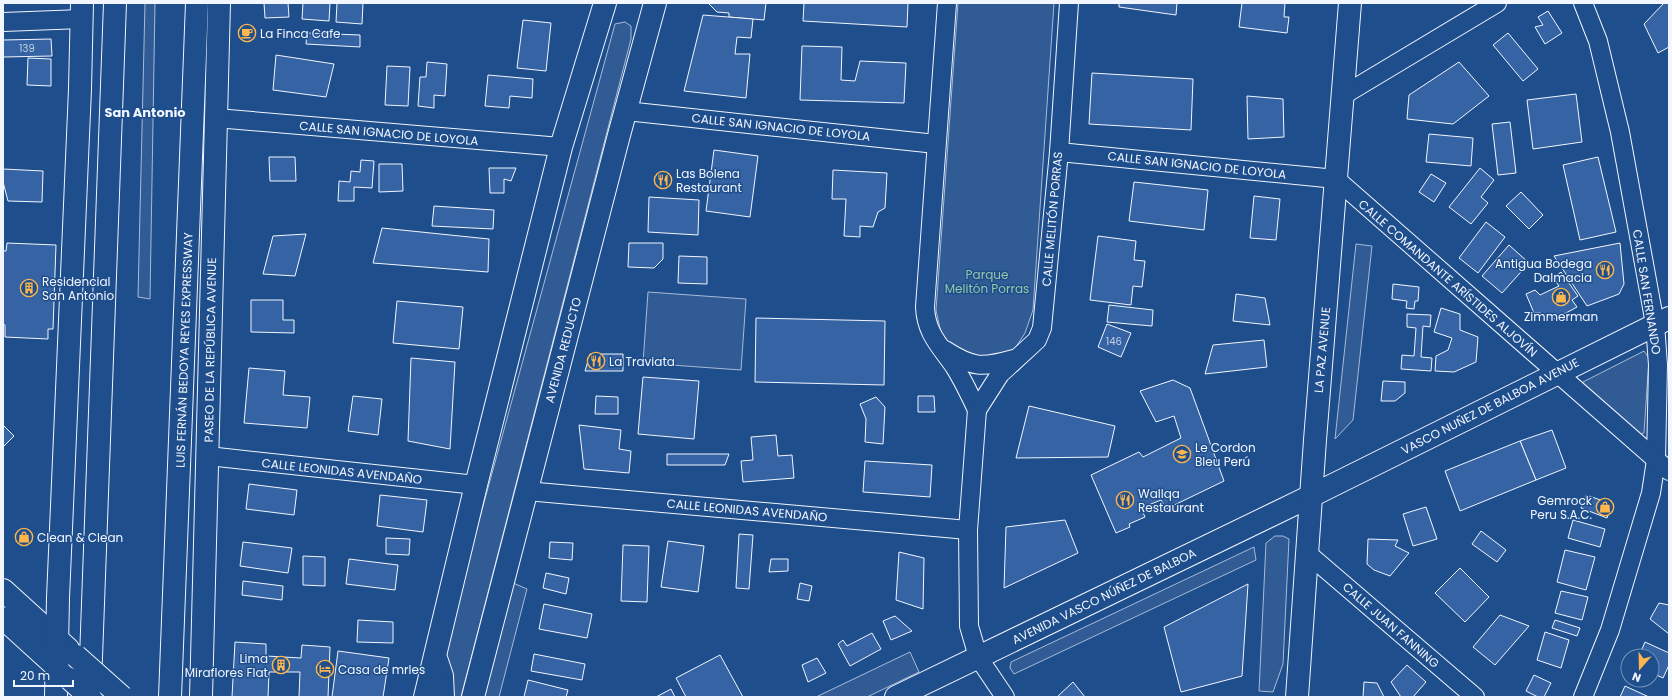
<svg xmlns="http://www.w3.org/2000/svg" width="1672" height="700" viewBox="0 0 1672 700" font-family="Poppins,sans-serif">
	<style>
		.built { fill: #305b95; stroke: #a8bbd7 }
		.building { fill: #3563a3; stroke: #f2f6ff }
		.lines { fill: none; stroke-linecap: round; stroke-linejoin: round }
		.minor-casing { stroke: #f2f6ff; stroke-width: 20 }
		.tertiary-casing { stroke: #f2f6ff; stroke-width: 24 }
		.secondary-casing { stroke: #f2f6ff; stroke-width: 24 }
		.primary-casing { stroke: #f2f6ff; stroke-width: 24 }
		.motorway-casing { stroke: #f2f6ff; stroke-width: 24 }
		.minor { stroke: #1f4e8c; stroke-width: 18 }
		.tertiary { stroke: #1f4e8c; stroke-width: 22 }
		.secondary { stroke: #1f4e8c; stroke-width: 22 }
		.primary { stroke: #1f4e8c; stroke-width: 22 }
		.motorway { stroke: #1f4e8c; stroke-width: 22 }
		.secondary-bridge-casing { stroke: #f2f6ff; stroke-width: 24; stroke-linecap: butt }
		.secondary-bridge { stroke: #1f4e8c; stroke-width: 22 }
		.labels { text-anchor: middle; dominant-baseline: central; stroke-width: 3; stroke-linejoin: round; paint-order: stroke }
		.number-label { font-size: 10px; fill: #c3d1e8 }
		.poi-label { font-size: 12px; fill: #f2f6ff; stroke: #1f4e8c; text-anchor: start }
		.street-label { font-size: 12px; fill: #f2f6ff; stroke: #1f4e8c }
		.park-label { font-size: 12px; fill: #97c8a6; stroke: #1f4e8c }
		.neighbourhood-label { font-size: 13px; font-weight: bold; fill: #f2f6ff; stroke: #1f4e8c }
	</style>
	<rect width="100%" height="100%" fill="#1f4e8c"/>
	<!-- built -->
	<g class="built">
		<polygon points="145,3 155,3 150,299 138,297"/>
		<polygon points="958,3 1054,3 1033,310 1025,333 1014,350 982,362 952,348 941,333 936,310"/>
		<polygon points="625,22 631,26 631,39 461,697 450,697 442,656 615,24"/>
		<polygon points="1356,244 1372,246 1353,420 1335,439"/>
		<polygon points="648,292 746,299 741,370 643,363"/>
		<polygon points="1644,351 1649,358 1644,433 1639,435 1581,388 1583,382"/>
		<polygon points="1275,536 1283,536 1289,539 1283,664 1273,692 1259,691 1266,543"/>
		<polygon points="1254,547 1256,560 1014,674 1010,668 1011,662"/>
		<polygon points="504,579 527,589 499,697 473,697"/>
		<polygon points="910,652 919,672 867,697 816,697"/>
	</g>
	<!-- building -->
	<g class="building">
		<polygon points="264,3 288,3 289,17 265,18"/>
		<polygon points="303,3 330,3 329,21 302,19"/>
		<polygon points="337,3 363,3 362,24 336,22"/>
		<polygon points="708,3 766,3 764,20 729,17 729,13 717,12"/>
		<polygon points="804,3 908,3 907,27 803,21"/>
		<polygon points="1119,3 1177,3 1176,15 1119,7"/>
		<polygon points="1242,3 1285,3 1284,17 1289,17 1287,33 1239,27"/>
		<polygon points="1664,3 1669,3 1669,47 1658,53 1644,24"/>
		<polygon points="1548,11 1562,33 1545,44 1535,27 1543,25 1538,17"/>
		<polygon points="703,15 753,19 751,38 737,37 735,54 750,54 746,98 684,91"/>
		<polygon points="523,20 551,23 546,71 517,68"/>
		<polygon points="307,33 360,35 360,47 306,44"/>
		<polygon points="1508,33 1538,69 1523,81 1493,45"/>
		<polygon points="51,39 52,56 3,57 3,40"/>
		<polygon points="802,46 842,47 841,80 855,81 860,61 906,63 904,103 800,100"/>
		<polygon points="276,55 334,64 326,97 273,90"/>
		<polygon points="28,58 51,59 51,86 27,85"/>
		<polygon points="427,62 447,64 445,96 434,95 434,108 418,106 420,77 426,77"/>
		<polygon points="1459,62 1489,96 1453,124 1407,119 1409,95"/>
		<polygon points="387,66 410,67 408,106 385,105"/>
		<polygon points="1092,73 1193,79 1191,130 1089,124"/>
		<polygon points="488,75 533,79 532,98 510,96 509,108 485,106"/>
		<polygon points="1576,94 1582,142 1533,149 1527,100"/>
		<polygon points="1247,96 1283,99 1284,137 1248,139"/>
		<polygon points="1510,122 1516,173 1498,175 1492,124"/>
		<polygon points="1429,134 1473,138 1471,166 1426,162"/>
		<polygon points="714,150 758,156 750,217 706,211"/>
		<polygon points="269,157 295,157 296,181 270,181"/>
		<polygon points="1598,157 1616,232 1580,240 1563,165"/>
		<polygon points="361,160 374,161 372,188 354,187 354,201 338,201 339,181 350,182 351,171 360,172"/>
		<polygon points="379,164 402,164 403,191 379,192"/>
		<polygon points="489,168 516,168 511,181 504,179 504,193 490,193"/>
		<polygon points="1480,168 1494,180 1481,197 1488,203 1471,224 1449,207"/>
		<polygon points="3,169 43,171 42,202 8,201 3,182"/>
		<polygon points="833,170 887,173 885,208 878,212 873,227 860,226 860,237 844,236 846,199 832,199"/>
		<polygon points="1431,174 1446,183 1434,202 1419,192"/>
		<polygon points="1134,182 1208,190 1204,230 1129,221"/>
		<polygon points="1521,192 1543,215 1529,229 1506,206"/>
		<polygon points="1254,196 1280,199 1276,240 1250,238"/>
		<polygon points="649,197 699,200 698,235 648,232"/>
		<polygon points="434,206 494,210 493,229 432,226"/>
		<polygon points="1486,222 1505,237 1478,273 1459,258"/>
		<polygon points="382,228 489,239 488,272 373,263"/>
		<polygon points="306,234 295,276 263,274 273,236"/>
		<polygon points="1098,236 1136,241 1134,260 1145,261 1142,287 1133,286 1131,305 1090,300"/>
		<polygon points="7,243 56,245 53,329 48,329 48,339 5,337 5,325 3,324 3,251 6,251"/>
		<polygon points="629,243 663,243 663,259 654,268 628,267"/>
		<polygon points="1620,243 1624,284 1619,294 1587,306 1554,256"/>
		<polygon points="1509,245 1529,263 1502,293 1482,276"/>
		<polygon points="679,256 707,257 707,284 678,283"/>
		<polygon points="1561,272 1578,296 1572,300 1577,307 1555,319 1540,313 1534,313 1526,294 1535,290 1540,295 1559,286 1553,278"/>
		<polygon points="1393,284 1419,287 1418,301 1415,301 1414,309 1406,308 1407,301 1392,299"/>
		<polygon points="1236,294 1265,298 1270,325 1233,321"/>
		<polygon points="251,300 283,300 283,320 294,320 294,333 251,332"/>
		<polygon points="397,301 463,307 459,349 393,343"/>
		<polygon points="1109,305 1153,310 1152,326 1107,322"/>
		<polygon points="1441,308 1460,314 1460,330 1478,337 1476,362 1454,372 1435,371 1436,356 1448,350 1452,338 1434,332"/>
		<polygon points="1407,314 1431,315 1430,327 1423,326 1421,357 1432,358 1431,371 1401,369 1402,355 1414,356 1416,328 1407,327"/>
		<polygon points="756,318 885,321 884,385 755,382"/>
		<polygon points="1107,324 1131,333 1121,357 1098,347"/>
		<polygon points="1264,340 1267,367 1205,374 1213,345"/>
		<polygon points="590,354 623,354 623,371 585,371"/>
		<polygon points="411,358 455,362 450,449 408,441"/>
		<polygon points="249,368 285,371 283,395 310,397 307,428 244,423"/>
		<polygon points="643,377 699,381 694,439 638,434"/>
		<polygon points="1173,380 1190,388 1224,481 1166,509 1161,500 1141,508 1145,517 1129,524 1130,527 1116,533 1091,475 1139,452 1143,457 1181,438 1174,416 1156,422 1140,391"/>
		<polygon points="1383,381 1405,382 1405,393 1395,401 1381,401"/>
		<polygon points="353,396 382,399 378,435 348,431"/>
		<polygon points="596,396 618,397 618,414 595,414"/>
		<polygon points="918,396 934,396 935,412 918,412"/>
		<polygon points="876,397 885,407 883,444 865,442 866,419 860,404"/>
		<polygon points="1029,406 1115,426 1108,457 1016,458"/>
		<polygon points="3,425 14,436 3,447"/>
		<polygon points="579,425 621,430 619,449 631,451 629,473 584,469"/>
		<polygon points="1552,430 1566,468 1536,480 1520,441"/>
		<polygon points="776,435 778,456 792,455 794,478 743,482 741,461 753,460 751,437"/>
		<polygon points="1520,441 1536,480 1460,511 1445,471"/>
		<polygon points="667,454 729,454 725,465 667,465"/>
		<polygon points="865,461 932,465 930,497 863,492"/>
		<polygon points="249,484 297,490 294,515 246,509"/>
		<polygon points="380,495 427,500 423,532 377,526"/>
		<polygon points="1586,495 1612,504 1607,518 1581,508"/>
		<polygon points="1426,507 1437,539 1413,546 1403,514"/>
		<polygon points="1065,520 1078,553 1004,588 1006,527"/>
		<polygon points="1573,520 1605,529 1600,547 1568,538"/>
		<polygon points="1481,531 1506,550 1497,562 1472,544"/>
		<polygon points="739,534 753,535 749,589 736,588"/>
		<polygon points="386,538 410,539 409,555 386,554"/>
		<polygon points="1368,539 1398,540 1395,546 1409,553 1390,576 1374,570 1367,564"/>
		<polygon points="668,541 704,546 698,592 661,587"/>
		<polygon points="243,542 292,548 288,573 240,566"/>
		<polygon points="550,542 573,543 572,560 549,558"/>
		<polygon points="623,545 649,546 647,602 621,601"/>
		<polygon points="1565,550 1595,557 1586,590 1557,582"/>
		<polygon points="899,552 924,558 923,609 896,600"/>
		<polygon points="303,556 325,557 325,586 303,585"/>
		<polygon points="349,559 398,565 395,590 346,584"/>
		<polygon points="771,559 788,559 788,571 769,572"/>
		<polygon points="1460,568 1489,597 1465,622 1435,593"/>
		<polygon points="546,573 569,578 566,594 543,588"/>
		<polygon points="243,581 283,586 282,600 242,595"/>
		<polygon points="800,583 812,586 809,601 797,599"/>
		<polygon points="1248,584 1242,676 1181,692 1164,627"/>
		<polygon points="1561,591 1588,597 1582,620 1555,613"/>
		<polygon points="1659,603 1669,605 1669,634 1650,619"/>
		<polygon points="544,604 592,614 587,638 539,629"/>
		<polygon points="1500,615 1529,626 1495,665 1473,647"/>
		<polygon points="895,616 912,631 891,640 883,621"/>
		<polygon points="358,620 393,622 393,643 357,642"/>
		<polygon points="1555,620 1580,628 1577,636 1552,628"/>
		<polygon points="1545,632 1569,640 1561,668 1537,660"/>
		<polygon points="872,633 881,649 850,666 838,644 843,640 847,646"/>
		<polygon points="235,642 266,644 266,656 301,658 302,645 330,647 328,697 299,697 300,672 269,672 268,697 232,697"/>
		<polygon points="1645,642 1669,653 1669,665 1663,678 1652,673 1652,656 1639,656"/>
		<polygon points="338,651 389,658 383,697 332,697"/>
		<polygon points="534,654 585,664 582,680 531,671"/>
		<polygon points="720,655 743,697 686,697 676,678"/>
		<polygon points="817,658 826,673 808,682 802,665"/>
		<polygon points="1407,665 1426,682 1413,697 1401,697 1391,682"/>
		<polygon points="1534,675 1551,683 1544,697 1538,697 1526,691"/>
		<polygon points="528,680 568,690 566,697 524,697"/>
		<polygon points="1073,682 1085,697 1057,697"/>
		<polygon points="1364,682 1377,683 1384,697 1363,697"/>
		<polygon points="1625,686 1649,697 1620,697"/>
		<polygon points="671,689 675,697 656,697"/>
	</g>
	<g class="lines">
		<defs>
			<g id="minor">
				<path d="M947,3L925,307C926,333 940,346 954,366C963,380 970,395 977,410"/>
				<polyline points="1583,3 1598,41 1620,132 1655,324 1658,365 1656,460 1651,493 1610,630 1583,697"/>
				<polyline points="3,22 82,19"/>
				<polyline points="1342,96 1497,3"/>
				<polyline points="626,111 936,144"/>
				<polyline points="216,118 561,147"/>
				<polyline points="1059,152 1336,179 1669,471"/>
				<path d="M945,350C973,368 982,368 1014,359"/>
				<polyline points="208,456 476,485"/>
				<polyline points="526,491 968,530"/>
				<polyline points="1307,553 1475,697"/>
				<polyline points="1005,697 978,657 969,626 968,530 977,410 1000,374 1037,340 1042,328 1059,152 1069,3"/>
			</g>
			<g id="tertiary">
				<polyline points="896,697 1311,496 1669,318"/>
				<polyline points="1297,697 1315,440 1350,3"/>
			</g>
			<g id="secondary">
				<polyline points="3,590 68,649"/>
				<polyline points="3,618 69,678"/>
				<polyline points="437,661 442,676 443,697"/>
				<polyline points="425,697 476,485 561,147 605,3"/>
				<polyline points="473,697 619,135 655,3"/>
			</g>
			<g id="primary">
				<polyline points="56,697 58,598 80,89 82,3"/>
				<polyline points="201,697 219,3"/>
			</g>
			<g id="motorway">
				<polyline points="90,685 115,3"/>
				<polyline points="170,697 197,3"/>
			</g>
		</defs>
		<!-- minor casing -->
		<use href="#minor" class="minor-casing"/>
		<!-- tertiary casing -->
		<use href="#tertiary" class="tertiary-casing"/>
		<!-- secondary casing -->
		<use href="#secondary" class="secondary-casing"/>
		<!-- primary casing -->
		<use href="#primary" class="primary-casing"/>
		<!-- motorway casing -->
		<use href="#motorway" class="motorway-casing"/>
		<!-- minor -->
		<use href="#minor" class="minor"/>
		<!-- tertiary -->
		<use href="#tertiary" class="tertiary"/>
		<!-- secondary -->
		<use href="#secondary" class="secondary"/>
		<!-- primary -->
		<use href="#primary" class="primary"/>
		<!-- motorway -->
		<use href="#motorway" class="motorway"/>
		<defs>
			<g id="secondary-bridge">
				<polyline points="76,656 122,697"/>
				<polyline points="70,679 90,697"/>
			</g>
		</defs>
		<!-- secondary-bridge casing -->
		<use href="#secondary-bridge" class="secondary-bridge-casing"/>
		<!-- secondary-bridge -->
		<use href="#secondary-bridge" class="secondary-bridge"/>
	</g>
	<!-- icons -->
	<defs>
		<symbol id="cafe-ring" viewBox="-11 -11 22 22"><circle r="9.5" fill="#1f4e8c" stroke="#ffb74d" stroke-width="1.5"/><path d="M-5.5-4.5H6V0H3Q3 3.5 0 3.5H-2.5Q-5.5 3.5-5.5 0ZM3-3.2v2h1.7v-2ZM-6 4.5H4V6H-6Z" fill="#ffb74d"/></symbol>
		<symbol id="restaurant-ring" viewBox="-11 -11 22 22"><circle r="9.5" fill="#1f4e8c" stroke="#ffb74d" stroke-width="1.5"/><path d="M-5-6h1v4h1v-4h1v4h1v-4h1v5L-1.5 .5V6h-2V.5L-5-1ZM5-6V6H3V1.5H1.5Q1.5-4 5-6Z" fill="#ffb74d"/></symbol>
		<symbol id="building-ring" viewBox="-11 -11 22 22"><circle r="9.5" fill="#1f4e8c" stroke="#ffb74d" stroke-width="1.5"/><path d="M-4-6H4V6H1V3H-1V6H-4ZM-2.5-4.3h1.7v1.8h-1.7ZM.8-4.3h1.7v1.8H.8ZM-2.5-1h1.7V.8h-1.7ZM.8-1h1.7V.8H.8Z" fill="#ffb74d"/></symbol>
		<symbol id="shop-ring" viewBox="-11 -11 22 22"><circle r="9.5" fill="#1f4e8c" stroke="#ffb74d" stroke-width="1.5"/><path d="M-5-2.5h2.3a2.7 3.5 0 0 1 5.4 0H5L5.5 6h-11ZM-1.5-2.5h3a1.5 2.3 0 0 0-3 0Z" fill="#ffb74d"/></symbol>
		<symbol id="university-ring" viewBox="-11 -11 22 22"><circle r="9.5" fill="#1f4e8c" stroke="#ffb74d" stroke-width="1.5"/><path d="M0-5L7-2L0 1L-7-2ZM-4 1L0 2.5L4 1V4Q0 6-4 4Z" fill="#ffb74d"/></symbol>
		<symbol id="hotel-ring" viewBox="-11 -11 22 22"><circle r="9.5" fill="#1f4e8c" stroke="#ffb74d" stroke-width="1.5"/><path d="M-6-4.5h1.5V1H6V5H4.5V3h-9V5H-6ZM-4 0a1.8 1.8 0 1 1 3.6 0ZM.5 0V-2.5h3Q6-2.5 6 0Z" fill="#ffb74d"/></symbol>
	</defs>
	<g fill-rule="evenodd">
		<use href="#cafe-ring" x="237" y="23" width="20" height="20"/>
		<use href="#restaurant-ring" x="653" y="170" width="20" height="20"/>
		<use href="#restaurant-ring" x="1595" y="260" width="20" height="20"/>
		<use href="#building-ring" x="19" y="278" width="20" height="20"/>
		<use href="#shop-ring" x="1551" y="287" width="20" height="20"/>
		<use href="#restaurant-ring" x="586" y="351" width="20" height="20"/>
		<use href="#university-ring" x="1172" y="444" width="20" height="20"/>
		<use href="#restaurant-ring" x="1115" y="490" width="20" height="20"/>
		<use href="#shop-ring" x="1595" y="497" width="20" height="20"/>
		<use href="#shop-ring" x="14" y="527" width="20" height="20"/>
		<use href="#building-ring" x="271" y="655" width="20" height="20"/>
		<use href="#hotel-ring" x="315" y="659" width="20" height="20"/>
	</g>
	<g class="labels">
		<!-- number labels -->
		<g class="number-label">
			<text x="27" y="48">139</text>
			<text x="1114" y="341">146</text>
		</g>
		<!-- poi labels -->
		<g class="poi-label">
			<text x="260" y="33">La Finca Cafe</text>
			<text x="676" y="173">Las Bolena<tspan x="676" dy="14">Restaurant</tspan></text>
			<text x="1592" y="263" text-anchor="end">Antigua Bodega<tspan x="1592" dy="14">Dalmacia</tspan></text>
			<text x="42" y="281">Residencial<tspan x="42" dy="14">San Antonio</tspan></text>
			<text x="1561" y="316" text-anchor="middle">Zimmerman</text>
			<text x="609" y="361">La Traviata</text>
			<text x="1195" y="447">Le Cordon<tspan x="1195" dy="14">Bleu Perú</tspan></text>
			<text x="1138" y="493">Wallqa<tspan x="1138" dy="14">Restaurant</tspan></text>
			<text x="1592" y="500" text-anchor="end">Gemrock<tspan x="1592" dy="14">Peru S.A.C.</tspan></text>
			<text x="37" y="537">Clean &amp; Clean</text>
			<text x="268" y="658" text-anchor="end">Lima<tspan x="268" dy="14">Miraflores Flat</tspan></text>
			<text x="338" y="669">Casa de mrles</text>
		</g>
		<!-- street labels -->
		<g class="street-label">
			<text transform="translate(781 127) rotate(6)">CALLE SAN IGNACIO DE LOYOLA</text>
			<text transform="translate(389 133) rotate(5)">CALLE SAN IGNACIO DE LOYOLA</text>
			<text transform="translate(1197 165) rotate(6)">CALLE SAN IGNACIO DE LOYOLA</text>
			<text transform="translate(1052 219) rotate(-85)">CALLE MELITÓN PORRAS</text>
			<text transform="translate(1448 278) rotate(41)">CALLE COMANDANTE ARÍSTIDES ALJOVÍN</text>
			<text transform="translate(1647 292) rotate(81)">CALLE SAN FERNANDO</text>
			<text transform="translate(184 350) rotate(-88)">LUIS FERNÁN BEDOYA REYES EXPRESSWAY</text>
			<text transform="translate(210 350) rotate(-89)">PASEO DE LA REPÚBLICA AVENUE</text>
			<text transform="translate(563 350) rotate(-75)">AVENIDA REDUCTO</text>
			<text transform="translate(1322 350) rotate(-85)">LA PAZ AVENUE</text>
			<text transform="translate(1490 406) rotate(-27)">VASCO NUÑEZ DE BALBOA AVENUE</text>
			<text transform="translate(342 471) rotate(6)">CALLE LEONIDAS AVENDAÑO</text>
			<text transform="translate(747 510) rotate(5)">CALLE LEONIDAS AVENDAÑO</text>
			<text transform="translate(1104 596) rotate(-26)">AVENIDA VASCO NÚÑEZ DE BALBOA</text>
			<text transform="translate(1391 625) rotate(41)">CALLE JUAN FANNING</text>
		</g>
		<!-- park labels -->
		<g class="park-label">
			<text x="987" y="274">Parque<tspan x="987" dy="14">Melitón Porras</tspan></text>
		</g>
		<!-- neighbourhood labels -->
		<g class="neighbourhood-label">
			<text x="145" y="112">San Antonio</text>
		</g>
	</g>
	<!-- border -->
	<rect width="1672" height="700" fill="none" stroke="#f2f6ff" stroke-width="8"/>
	<!-- north arrow -->
	<g transform="translate(1640 668) rotate(200)"><circle r="19" fill="#1f4e8c" stroke="#7391ba"/>
	<path d="M0-3L7 15L0 10L-7 15Z" fill="#ffb74d"/>
	<text y="-6" font-size="11" font-weight="bold" text-anchor="middle" fill="#f2f6ff">N</text>
	</g>
	<!-- scale -->
	<path d="M14 680v6h59v-6" fill="none" stroke="#f2f6ff" stroke-width="2"/>
	<text x="20" y="680" font-size="12" fill="#f2f6ff" stroke="#1f4e8c" stroke-width="3" paint-order="stroke">20 m</text>
</svg>
